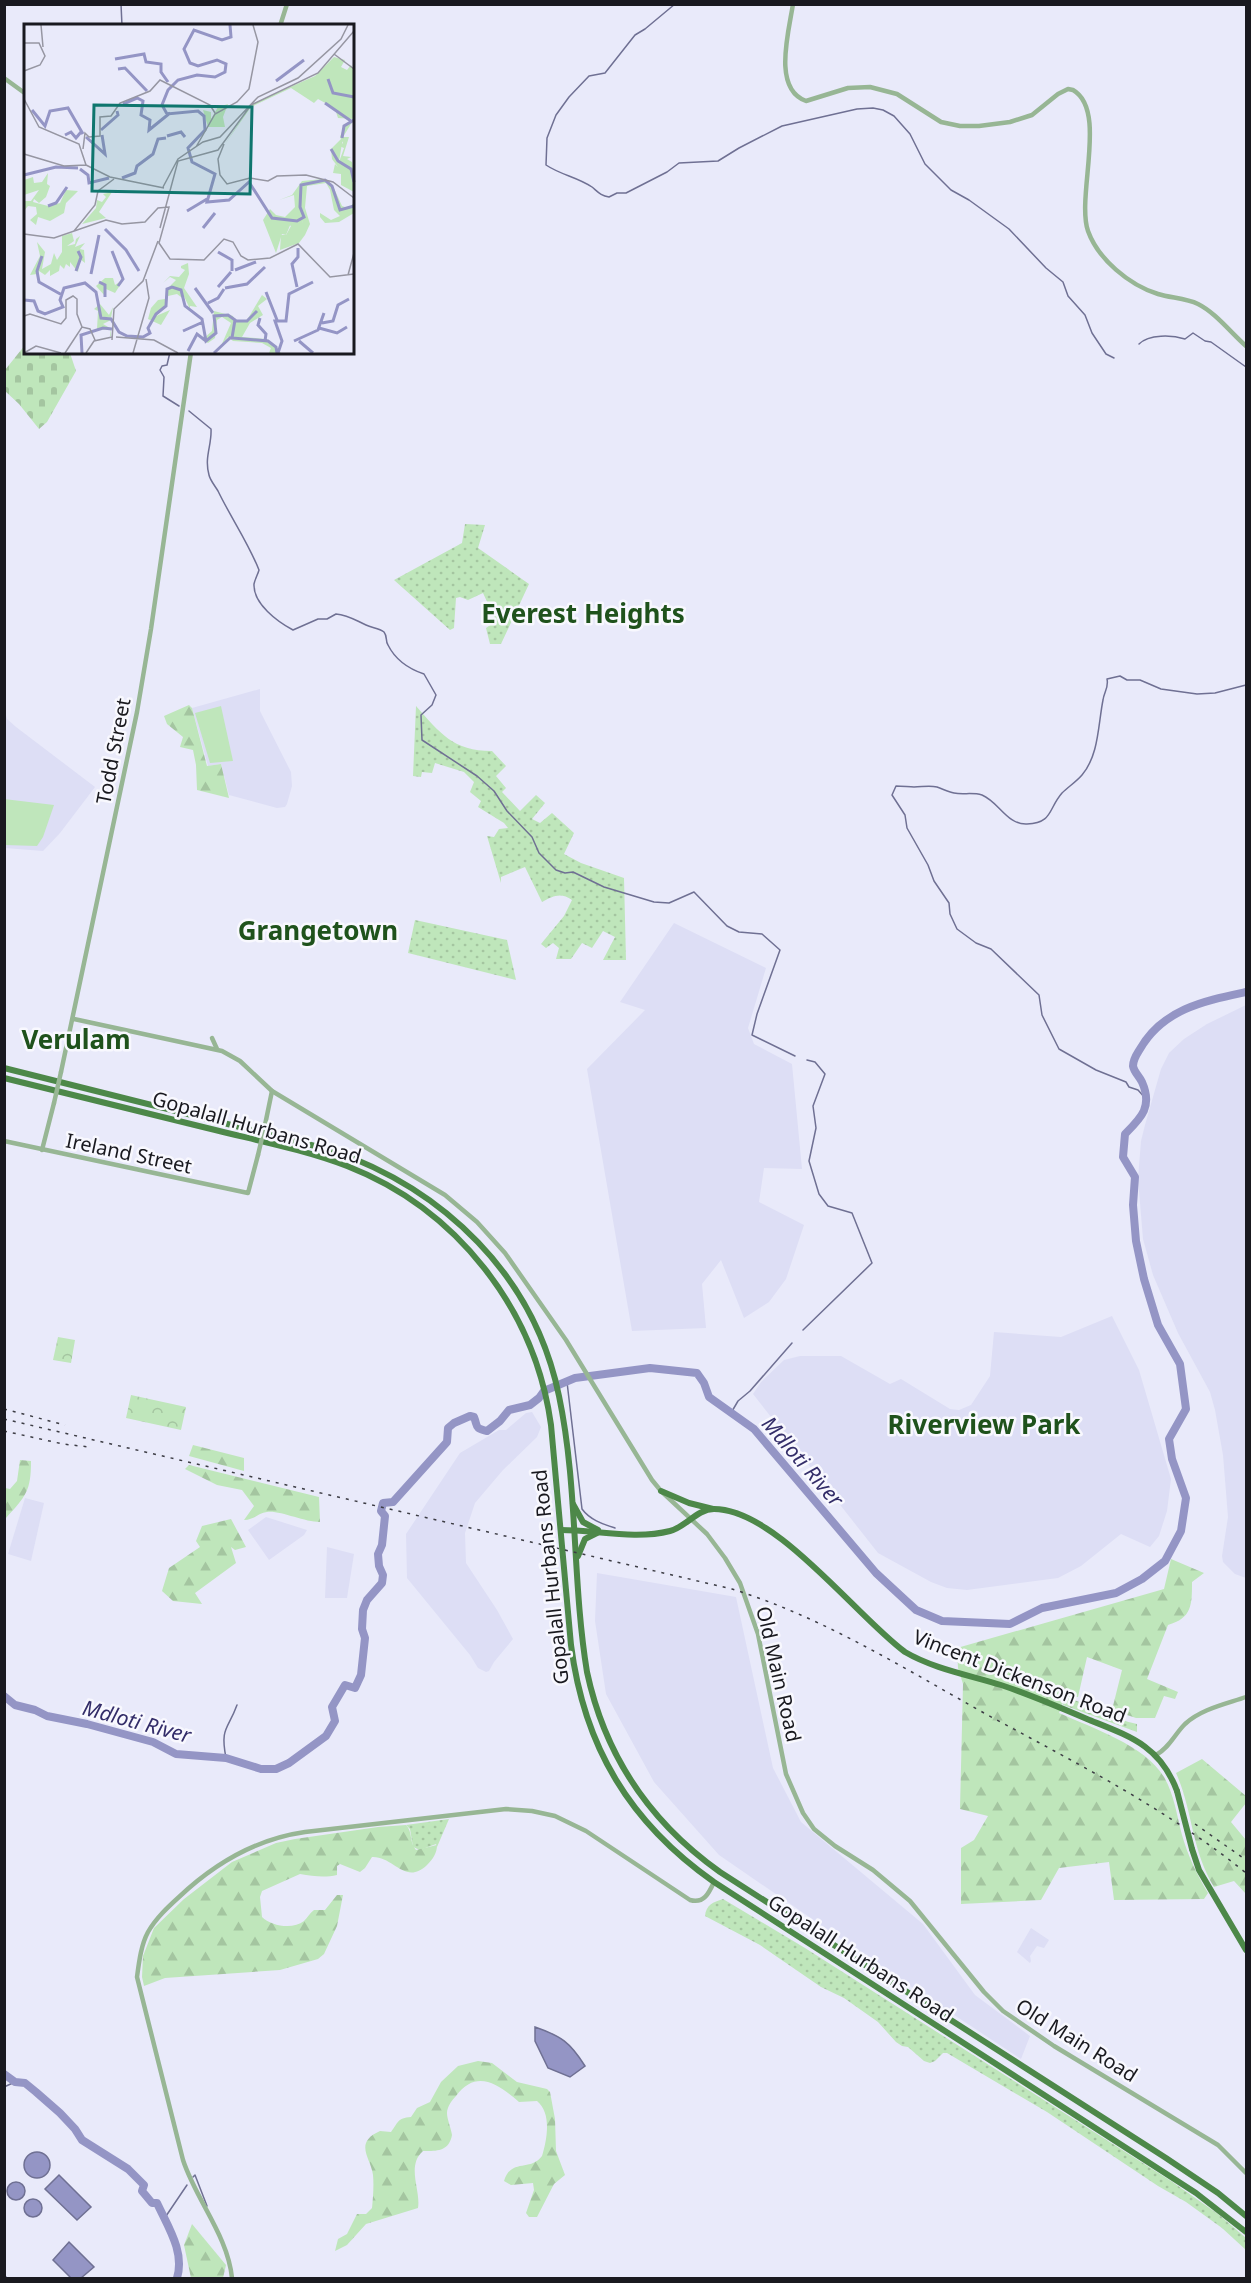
<svg xmlns="http://www.w3.org/2000/svg" width="1251" height="2283" viewBox="0 0 1251 2283" font-family="'Noto Sans',sans-serif">
	<style>
		.built { fill: #dddef5 }
		.grass { fill: url(#grass-dots) }
		.forest { fill: url(#forest-firs) }
		.cemetery { fill: url(#cemetery-stones) }
		.park { fill: url(#park-crowns) }
		.pitch { fill: #bfe6bb }
		.water { fill: #9495c5; stroke: #6f7093; stroke-width: 1.5 }
		.lines { fill: none; stroke-linecap: round; stroke-linejoin: round }
		.stream { stroke: #6f7093; stroke-width: 1.5 }
		.river { stroke: #9495c5; stroke-width: 8 }
		.minor { stroke: #97b694; stroke-width: 4.5 }
		.major { stroke: #4d8849; stroke-width: 6 }
		.rail { stroke: #3d3d45; stroke-width: 1.5; stroke-dasharray: 3 6; stroke-linecap: butt }
		.minor-bridge { stroke: #97b694; stroke-width: 4.5 }
		.major-bridge { stroke: #4d8849; stroke-width: 6 }
		.labels { text-anchor: middle; dominant-baseline: central; stroke-width: 5; stroke-linejoin: round; paint-order: stroke }
		.street-label { font-size: 20px; fill: #19191f; stroke: #f8f8fe }
		.water-label { font-size: 21px; font-style: italic; fill: #332d69; stroke: #f8f8fe }
		.district-label { font-size: 26px; font-weight: bold; fill: #1f521c; stroke: #f8f8fe }
		.inset-river { fill: none; stroke: #9495c5; stroke-width: 3 }
		.inset-road { fill: none; stroke: #9696a2; stroke-width: 1.5 }
		.view { fill: #0f766e; fill-opacity: 0.15; stroke: #0f766e; stroke-width: 3 }
		.inset-edge { fill: none; stroke: #19191f; stroke-width: 3 }
	</style>
	<defs>
		<pattern id="grass-dots" width="8" height="8" patternUnits="userSpaceOnUse" patternTransform="scale(1.5)"><rect width="8" height="8" fill="#bfe6bb"/><path d="M2 2h.1M6 6h.1" fill="none" stroke="#a4c5a0" stroke-width="1.8" stroke-linecap="round"/></pattern>
		<pattern id="forest-firs" width="22" height="20" patternUnits="userSpaceOnUse" patternTransform="scale(1.5)"><rect width="22" height="20" fill="#bfe6bb"/><path d="M5 1l3.5 6h-7zM16 11l3.5 6h-7z" fill="#a4c5a0"/></pattern>
		<pattern id="cemetery-stones" width="16" height="16" patternUnits="userSpaceOnUse" patternTransform="scale(1.5)"><rect width="16" height="16" fill="#bfe6bb"/><path d="M2 7V4a2 2 0 0 1 4 0v3zM10 15v-3a2 2 0 0 1 4 0v3z" fill="#a4c5a0"/></pattern>
		<pattern id="park-crowns" width="20" height="18" patternUnits="userSpaceOnUse" patternTransform="scale(1.5)"><rect width="20" height="18" fill="#bfe6bb"/><path d="M2 6a3 3 0 1 1 6 0M12 15a3 3 0 1 1 6 0" fill="none" stroke="#a4c5a0"/></pattern>
	</defs>
	<rect width="100%" height="100%" fill="#e9eafa"/>
	<!-- built -->
	<g class="built">
		<polygon points="260,689 260,711 291,772 292,786 287,804 285,807 277,808 229,795 221,764 208,766 192,708"/>
		<polygon points="4,708 7,719 16,727 95,787 60,833 43,851 5,848"/>
		<polygon points="674,923 766,968 748,1028 754,1044 792,1064 802,1169 764,1168 759,1202 804,1225 786,1279 769,1302 744,1318 721,1260 702,1284 706,1328 632,1331 587,1069 645,1010 620,1002"/>
		<polygon points="1246,1005 1246,1578 1235,1574 1223,1562 1222,1556 1228,1517 1223,1455 1215,1410 1210,1392 1178,1333 1153,1275 1143,1239 1138,1179 1141,1141 1145,1125 1161,1069 1169,1053 1184,1039 1207,1024"/>
		<polygon points="1112,1316 1139,1370 1171,1479 1167,1511 1159,1536 1150,1547 1121,1534 1081,1566 1058,1578 967,1590 947,1588 931,1582 878,1553 753,1394 761,1382 784,1360 800,1356 841,1356 890,1384 901,1379 950,1409 959,1410 971,1405 990,1376 994,1332 1061,1337"/>
		<polygon points="532,1412 541,1427 537,1437 503,1470 475,1503 465,1533 466,1563 497,1610 513,1639 494,1662 489,1671 486,1672 478,1668 470,1655 407,1578 406,1534 460,1453 499,1430 506,1430 526,1413"/>
		<polygon points="25,1498 44,1503 31,1561 8,1554"/>
		<polygon points="266,1517 307,1530 304,1535 269,1560 248,1530"/>
		<polygon points="327,1547 354,1554 347,1598 325,1598"/>
		<polygon points="597,1573 736,1597 773,1768 801,1822 923,1924 975,1995 1030,2036 1021,2059 907,1984 719,1855 654,1782 606,1694 595,1621"/>
		<polygon points="1031,1928 1049,1940 1044,1948 1037,1946 1030,1956 1031,1961 1030,1963 1017,1952"/>
	</g>
	<!-- grass -->
	<g class="grass">
		<polygon points="465,524 485,525 478,548 529,584 501,644 490,644 486,628 496,621 483,593 468,600 460,597 456,598 454,628 450,630 394,580 462,543"/>
		<path d="M416,706C440,733 453,751 492,751L506,766L496,776L506,788L502,792L520,811L536,795L545,803L532,819L540,823L552,813L574,833L564,854L581,863L624,878L626,960H603L615,937L603,931L592,948L582,943L571,959H556L559,948L553,943L546,948L541,944L564,916L572,900C561,892 553,896 542,902L525,867L501,877V883L487,836L494,837L499,829L508,828L504,823L478,807L481,801L470,792L474,782L464,772L435,763L432,773L422,772L421,777L413,776Z"/>
		<polygon points="415,920 507,940 516,980 408,953"/>
		<path d="M1065,1697C1090,1704 1112,1719 1137,1724V1732L1063,1705Z"/>
		<polygon points="449,1819 437,1847 436,1844 420,1850 413,1847 410,1829 406,1825"/>
		<path d="M723,1899L805,1948L1171,2181L1218,2214L1246,2238V2250L1222,2228L1186,2202L1158,2186L1047,2112L947,2053H943L935,2061L930,2063L924,2061L908,2047L902,2046L896,2042L878,2022L844,1998L821,1987L760,1945L705,1916C706,1905 713,1902 723,1899Z"/>
	</g>
	<!-- forest -->
	<g class="forest">
		<polygon points="189,705 192,708 207,766 221,764 229,798 197,790 196,765 193,750 180,747 183,737 167,724 164,716"/>
		<polygon points="193,1445 244,1458 244,1471 189,1456"/>
		<path d="M20,1460L31,1461C31,1491 26,1496 6,1518L5,1488L10,1489L17,1481Z"/>
		<path d="M189,1465L319,1497L320,1522C304,1522 279,1510 267,1512C258,1513 254,1520 244,1520L254,1506L242,1490L217,1485L185,1469Z"/>
		<polygon points="231,1519 246,1547 235,1550 231,1547 236,1563 195,1593 202,1604 173,1601 162,1591 169,1568 200,1547 196,1541 202,1526"/>
		<path d="M1171,1559L1204,1573L1192,1582C1192,1605 1192,1618 1168,1625L1147,1679L1178,1692L1175,1699L1164,1696L1155,1718H1136L1112,1710L1122,1670L1087,1657L1078,1697H1065L1059,1713C1092,1728 1145,1745 1164,1777C1174,1794 1177,1816 1182,1835C1188,1856 1197,1875 1208,1893L1204,1899L1114,1900L1109,1862L1059,1868L1041,1900L961,1904V1848L974,1840L988,1816L960,1809L963,1684L958,1668L957,1648L1164,1589Z"/>
		<path d="M1202,1759L1246,1796V1803L1231,1822L1246,1840V1894L1234,1881L1214,1887C1191,1849 1193,1811 1176,1773Z"/>
		<path d="M406,1825C413,1832 409,1842 416,1850L437,1845C437,1853 433,1859 427,1865C405,1886 394,1856 372,1857L365,1868L360,1872L340,1864L337,1866V1875C324,1878 313,1876 300,1874L262,1891L260,1897L262,1917C271,1926 293,1930 304,1921C307,1918 310,1913 314,1910H325L337,1895H343L337,1926L324,1954L318,1959L280,1970L165,1978L144,1986L142,1977L143,1956L154,1928L184,1899L232,1862L276,1843L295,1839L378,1827Z"/>
		<path d="M478,2061L492,2063L517,2082L547,2089L550,2092L555,2119L556,2151L565,2175L554,2184L537,2217H529L526,2213L534,2190L533,2183L511,2185L504,2181C511,2158 530,2172 542,2156C547,2140 552,2113 537,2101L519,2102C499,2085 477,2068 456,2096C452,2100 447,2107 447,2113C447,2119 451,2128 452,2135C449,2152 436,2151 423,2151C406,2166 421,2190 418,2208L366,2224L347,2245L335,2251L338,2239L347,2234L357,2214H366L372,2208C373,2198 374,2185 373,2175C371,2158 353,2143 380,2131L391,2132C398,2123 397,2118 411,2117L417,2108L430,2102L441,2082L458,2066Z"/>
		<polygon points="192,2224 226,2265 223,2278 191,2278 184,2245"/>
	</g>
	<!-- cemetery -->
	<polygon class="cemetery" points="25,345 26,352 70,353 76,371 47,422 39,429 19,404 5,391 5,370"/>
	<!-- park -->
	<g class="park">
		<polygon points="58,1337 75,1340 71,1363 53,1360"/>
		<polygon points="131,1395 186,1407 181,1430 126,1418"/>
	</g>
	<!-- pitch -->
	<g class="pitch">
		<polygon points="221,706 233,761 210,763 195,713"/>
		<polygon points="4,799 54,805 43,837 37,846 5,845"/>
	</g>
	<!-- water -->
	<g class="water">
		<path d="M535,2027C561,2036 570,2042 585,2066L570,2077L548,2068L535,2041Z"/>
		<circle cx="37" cy="2165" r="13"/>
		<polygon points="59,2175 91,2207 77,2220 45,2189"/>
		<circle cx="16" cy="2191" r="9"/>
		<circle cx="33" cy="2208" r="9"/>
		<polygon points="69,2242 94,2267 81,2278 71,2278 53,2260"/>
	</g>
	<g class="lines">
		<!-- stream -->
		<g class="stream">
			<polyline points="121,4 122,26"/>
			<path d="M675,4L645,29L635,35L605,73L589,76L569,97L556,115L547,138L546,165C561,175 577,177 592,187C598,192 601,196 609,197L617,193H626L667,172L679,163L718,161L739,148L782,126L857,109L873,108L883,110L894,116L910,134L925,164L951,190L969,200L1009,229L1046,268L1063,282L1068,296L1085,315L1092,333L1106,354L1114,358"/>
			<path d="M1139,344C1149,334 1172,335 1185,339L1193,333L1205,341L1211,342L1246,367"/>
			<polyline points="170,352 167,365 162,366 160,370 164,377 163,396 179,406"/>
			<path d="M189,411L211,429C212,445 204,457 209,475C210,480 215,486 218,491C231,518 248,542 259,570C258,574 255,579 254,584C253,604 278,622 293,630L318,619H327L336,614C348,615 355,620 366,625C372,628 379,628 384,632C388,637 385,641 388,645C396,661 409,669 424,674L436,695L432,705L421,715L422,740L477,776L494,791L507,811L532,837L539,853L556,870L565,873L573,872L604,887L654,902L669,903L694,892L727,926L739,932L762,934L780,950L757,1014L752,1035L795,1056"/>
			<path d="M1146,1099L1138,1090L1129,1087L1126,1082L1096,1070L1059,1049L1042,1015L1039,995L991,949L976,943L957,929L950,914L949,903L934,881L928,865L907,828L905,815L892,795L896,786C903,786 909,787 914,787C922,787 929,785 937,787C943,789 948,792 954,793C963,795 972,792 982,795C999,802 1007,825 1027,824C1053,823 1048,809 1062,793C1068,787 1076,782 1082,775C1099,755 1098,725 1103,700C1104,692 1109,687 1107,679L1120,676L1127,680H1140L1161,689L1197,694L1215,693L1246,685"/>
			<polyline points="803,1330 872,1263 852,1213 828,1206 819,1194 809,1161 816,1128 813,1106 825,1074 815,1062 807,1060"/>
			<path d="M567,1382L582,1509C590,1520 603,1524 615,1528"/>
			<polyline points="731,1413 738,1401 750,1391 792,1343"/>
			<path d="M226,1758C220,1727 228,1730 237,1705"/>
			<polyline points="4,2087 15,2082"/>
			<polyline points="193,2177 195,2175 207,2206"/>
			<polyline points="164,2219 187,2185"/>
			<polyline points="4,2275 7,2278"/>
		</g>
		<!-- river -->
		<g class="river">
			<path d="M4,1696L15,1705L35,1710L47,1716L87,1724L153,1742L176,1754L226,1758L261,1769H276L289,1763L326,1736L335,1721L332,1707L345,1685L355,1688L361,1675L365,1638L362,1629L363,1610L367,1600L382,1583L383,1575L379,1566L378,1554L382,1545L385,1516L381,1511L383,1503L393,1502L447,1442L448,1428L454,1423L470,1416L474,1417C478,1427 474,1428 487,1431L500,1421L509,1410L530,1405L539,1398L544,1391L575,1378L650,1368L697,1373L704,1383L709,1397L754,1429L876,1573L916,1610L942,1621L1010,1624L1042,1608L1116,1593L1142,1579L1165,1561L1181,1531L1186,1498L1172,1459L1169,1439L1186,1409L1180,1364L1158,1325L1144,1279L1136,1241L1133,1205L1135,1177L1123,1157L1125,1134C1141,1118 1153,1107 1142,1082C1139,1076 1134,1072 1133,1066C1133,1059 1137,1054 1140,1049C1163,1009 1204,1001 1246,992"/>
			<path d="M4,2074L15,2082L25,2083L36,2092L60,2113L75,2129L82,2140L128,2169L144,2185L142,2191L152,2203H157C168,2227 185,2252 177,2278"/>
		</g>
		<!-- minor -->
		<g class="minor">
			<path d="M793,4C789,31 772,89 806,101L848,88L870,87L897,94L941,122L960,126H979L1010,122L1032,115L1058,94L1068,89L1073,90C1108,110 1076,196 1088,231C1098,259 1129,285 1158,294C1171,298 1186,298 1198,304C1216,313 1231,333 1246,346"/>
			<polyline points="280,26 287,4"/>
			<polyline points="4,78 26,94"/>
			<polyline points="74,1019 222,1051 240,1061 272,1091 445,1195 477,1222 505,1253 566,1340 652,1480 661,1491 707,1534 725,1558 740,1583 758,1634 786,1774 803,1813 814,1829 835,1846 873,1870 910,1901 984,1992 1003,2011 1054,2046 1218,2145 1246,2173"/>
			<polyline points="212,1038 217,1049"/>
			<polyline points="61,1072 137,712 151,629 191,352"/>
			<polyline points="265,1125 272,1091"/>
			<polyline points="4,1141 248,1193 258,1155"/>
			<polyline points="42,1150 54,1103"/>
			<path d="M1156,1755C1170,1747 1174,1735 1185,1724C1201,1709 1226,1704 1246,1697"/>
			<path d="M232,2278C228,2236 196,2200 183,2160L137,1977C139,1962 141,1945 148,1932C156,1918 168,1907 179,1897C215,1863 256,1839 305,1832L506,1809L532,1811L555,1816L586,1831L690,1900C704,1904 709,1893 714,1882"/>
		</g>
		<!-- major -->
		<g class="major">
			<path d="M4,1068L331,1150C444,1189 534,1275 559,1396C578,1486 572,1581 587,1672C605,1756 651,1823 720,1872L1166,2158L1218,2193L1246,2216"/>
			<path d="M4,1078C72,1095 140,1112 207,1128C254,1140 303,1149 347,1166C457,1209 535,1309 551,1425L571,1645C584,1747 630,1823 714,1882L1196,2193L1246,2232"/>
			<polyline points="661,1491 689,1503 713,1509"/>
			<polyline points="573,1504 583,1522 598,1530"/>
			<path d="M561,1530C596,1530 635,1540 670,1531C686,1527 697,1509 714,1509C776,1509 856,1616 905,1652C934,1669 969,1675 1001,1685C1031,1695 1059,1707 1087,1719C1129,1736 1160,1745 1177,1791"/>
			<polyline points="578,1556 585,1539 597,1533"/>
			<polyline points="1192,1849 1199,1870 1246,1950"/>
		</g>
		<!-- rail -->
		<g class="rail">
			<polyline points="4,1409 65,1425"/>
			<path d="M4,1419L732,1589C822,1617 902,1667 984,1713C1074,1762 1166,1808 1246,1873"/>
			<polyline points="4,1431 63,1444 89,1447"/>
			<polyline points="1195,1824 1246,1860"/>
		</g>
		<!-- minor-bridge -->
		<g class="minor-bridge">
			<polyline points="54,1103 61,1072"/>
			<polyline points="258,1155 265,1125"/>
		</g>
		<!-- major-bridge -->
		<polyline class="major-bridge" points="1177,1791 1192,1849"/>
	</g>
	<g class="labels">
		<!-- street labels -->
		<g class="street-label">
			<text transform="translate(113 751) rotate(-79)">Todd Street</text>
			<text transform="translate(257 1127) rotate(16)">Gopalall Hurbans Road</text>
			<text transform="translate(129 1153) rotate(12)">Ireland Street</text>
			<text transform="translate(550 1577) rotate(-96)">Gopalall Hurbans Road</text>
			<text transform="translate(779 1674) rotate(77)">Old Main Road</text>
			<text transform="translate(1020 1676) rotate(21)">Vincent Dickenson Road</text>
			<text transform="translate(861 1958) rotate(33)">Gopalall Hurbans Road</text>
			<text transform="translate(1077 2040) rotate(32)">Old Main Road</text>
		</g>
		<!-- water labels -->
		<g class="water-label">
			<text transform="translate(803 1461) rotate(49)">Mdloti River</text>
			<text transform="translate(137 1721) rotate(15)">Mdloti River</text>
		</g>
		<!-- district labels -->
		<g class="district-label">
			<text x="583" y="613">Everest Heights</text>
			<text x="318" y="930">Grangetown</text>
			<text x="76" y="1039">Verulam</text>
			<text x="984" y="1424">Riverview Park</text>
		</g>
	</g>
	<!-- overview -->
	<g transform="translate(24 24)">
		<rect width="330" height="330" fill="#e9eafa"/>
		<path d="M310,33L321,36L317,43L323,46L327,41L330,46V95L314,94L311,85L303,80L294,75L290,79L267,64L227,83L201,120L222,88L230,79L291,52ZM319,113L315,138L327,145L330,168L317,161V150L309,149L311,140L314,143L308,135L307,125ZM24,149L23,160L26,162L22,173L15,179L10,175L9,178L24,182L36,179L42,166L54,167L42,179L40,189L26,197L14,193L12,201L6,196L13,190L12,183L4,182L0,187V177H7L15,166L0,171V156L9,153L10,159L18,158ZM299,155L308,160L318,182L324,184L330,179V189L315,198L301,199L296,193V189L307,196L316,192L310,186L306,166L302,159L283,162L280,194L278,199H267L262,211L258,210L252,229L239,196L246,185L252,191L261,193L271,183L270,171L255,176L268,171L278,157ZM88,168L75,188L82,194L58,200L72,184L73,176L78,178L82,173L79,170ZM81,254H89L91,261L100,255L91,269L82,265L81,272L72,262ZM144,264H154L161,276L153,270L144,272L142,283L132,292L146,286L137,301L124,295L127,284L134,276L141,275ZM238,271L243,275L234,282L239,291L226,299L218,313L243,315L257,329H245L247,324L238,319L209,317L204,313L197,322L207,299L198,293L193,296L191,314L184,319L178,316L188,307L190,287L209,292L211,297L223,296Z" fill="#bfe6bb"/>
		<path d="M204,80L199,93L201,103H184L179,86L187,88V95L194,83ZM330,95L319,113H325L319,132L327,133L323,135L328,138L330,158L326,144L315,138L320,124L315,122L319,119L316,113L320,102ZM281,184L286,200L281,211L275,219L256,226L257,211H262L267,202L262,199H278ZM48,209L50,217L43,222L51,220L52,215L56,212L51,223L61,219L56,225L60,226L61,239L56,235L54,248L46,238V243L42,240L40,245L36,241L35,247L26,252V246L21,251L15,247L14,256L13,250L6,251L16,232L13,218L21,228L18,245L27,240L30,229L33,236L38,228V212ZM164,239L165,250L160,264L173,283L166,282V285L158,268L150,263L143,265L152,256L146,253L139,259L146,252L155,253L161,246L157,244V242ZM76,280L85,291L89,283L87,294L75,292L87,296L79,300L86,304L87,312H80H86V306L73,305L74,287L70,285Z" fill="#bfe6bb"/>
		<path class="inset-river" d="M206,1L207,13L198,16L170,6L160,25L166,39L174,42L193,36L202,40L201,48L191,53L173,51L154,56L144,66L138,81L143,90L174,87L180,92L181,106L164,124L168,138L191,150L183,178L205,176L225,158L248,194L273,197L280,193L276,183L277,161L301,156L308,162L316,186L330,182M91,35L120,30L122,38L137,40V48L144,58M94,45L101,44L123,67M304,55L309,69L330,73M252,57L280,36M301,79L327,97M99,80L113,74L119,77L117,91L126,96L125,106L146,89M8,86L21,102L26,87L44,84L59,110M77,106L94,91L93,87M41,111L47,108L52,114L57,108M143,112L157,108L161,113M62,113L81,130L78,111M318,114L320,102L330,96M307,125L314,137L327,145L330,158M56,145L64,151L65,159L85,154M0,151L32,143L54,144M98,154L111,149L113,142L129,130L134,115L142,114M24,182L32,179L43,163M163,187L183,175M179,204L191,189M81,205L102,226L115,247M88,227L99,255L94,262M194,228L208,236V247M18,232L13,247L15,258L38,271M211,246L232,238M52,247L57,233L54,227M67,250L75,211M75,258L81,261V273M194,263L207,248M273,263L268,240L274,233V224M171,264L189,289M201,264L223,260L241,243M242,268L253,296M0,276L10,277L14,287L21,290L39,283L36,276L40,264L61,259L72,268L77,294L87,295L95,308L103,312L119,313L126,309L124,304L132,290L142,282L143,265L148,263L157,266L161,282L178,295L182,317L192,309L190,292L204,291L211,296L208,314L244,317L252,323L253,329M184,279L194,274L200,265M236,294L234,301L242,310L241,317M211,297H223L233,287M298,299L309,297L314,281L325,275M295,304L313,309L323,303M159,307L179,298M270,317L294,306L300,289M275,317L289,329M164,327L173,310L182,317M58,329L57,311L79,304L88,305M190,329L207,313M254,329L258,317L251,297H262L265,270L289,258"/>
		<path class="inset-road" d="M17,1L19,23M0,19H15L21,32L16,41L0,47M310,30L330,45M0,75L15,103L55,120L62,141M200,120L194,135L196,151L203,160L226,154L244,157L253,152L282,151L309,158L330,174M172,123L191,90L213,78L225,65L234,18L229,1M59,125L61,109L65,113L76,112V93L87,92L96,79L126,67L136,56L186,81L191,89M0,130L40,142L62,141M62,141L86,153L140,164M139,163L154,135L179,118L196,113L234,73L274,54L317,15L324,1M136,204L154,137L194,126L227,81L294,49L330,7M50,207L71,181L74,167L90,155M0,210L30,214L82,196L98,200L121,198L134,184L145,183L135,219L146,235L180,236L200,215L209,218L217,232L224,236L246,234L274,220L306,253L330,250M324,251L330,229M0,292L6,290L37,300L42,294V276L49,272L53,275V290L58,303M92,313L130,316L154,329M88,316L90,285L119,257L134,217M0,329L12,322L37,329M41,329L58,303L66,305L71,316M62,329L70,317L88,313M109,329L125,274L122,255"/>
		<path class="view" d="M70,81L228,83L226,170L68,167Z"/>
		<rect width="330" height="330" class="inset-edge"/>
	</g>
	<!-- border -->
	<rect width="1251" height="2283" fill="none" stroke="#19191f" stroke-width="12"/>
</svg>
